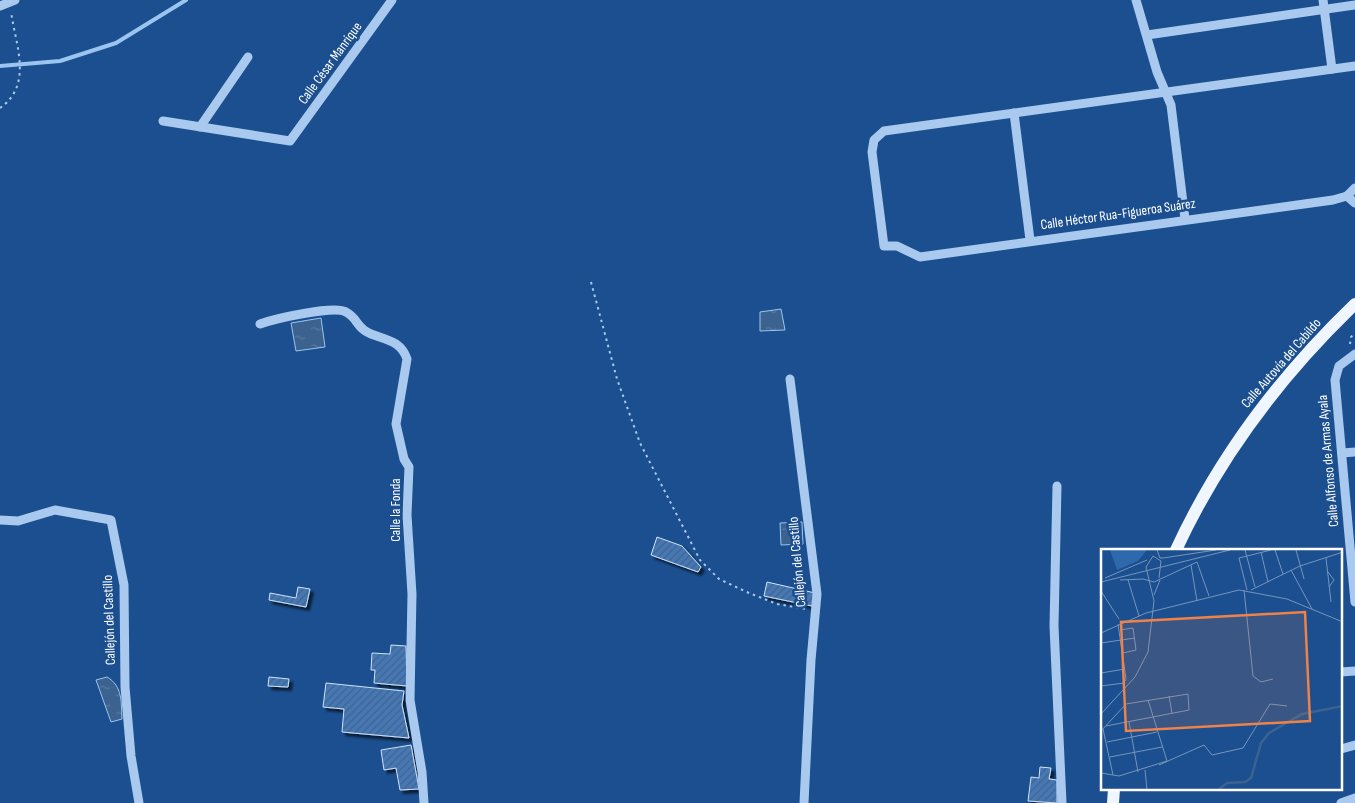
<svg xmlns="http://www.w3.org/2000/svg" width="1355" height="803" viewBox="0 0 1355 803" font-family="'Sofia Sans Condensed',sans-serif">
	<style>
		.water { fill: url(#water-ripples); stroke: #9cc4f0 }
		.lines { fill: none; stroke-linecap: round; stroke-linejoin: round }
		.stream { stroke: #9cc4f0; stroke-width: 4 }
		.building { fill: url(#building-hatch); stroke: #cfe3fa; filter: url(#shadow) }
		.path { stroke: #a9c9ee; stroke-width: 2; stroke-dasharray: 2.5 4; stroke-linecap: butt }
		.minor { stroke: #a9c9ee; stroke-width: 9 }
		.major { stroke: #f0f6ff; stroke-width: 12 }
		.labels { text-anchor: middle; dominant-baseline: central; stroke-width: 5; stroke-linejoin: round; paint-order: stroke }
		.street-label { font-size: 14px; fill: #fff; stroke: #1b4f8f }
		.inset-river { fill: none; stroke: #3c6290; stroke-width: 2.5 }
		.inset-road { fill: none; stroke: #7695bc; stroke-width: 1 }
		.view { fill: #ee8249; fill-opacity: 0.15; stroke: #ee8249; stroke-width: 2.5 }
		.inset-edge { fill: none; stroke: #fff; stroke-width: 2.5 }
	</style>
	<defs>
		<pattern id="water-ripples" width="26" height="14" patternUnits="userSpaceOnUse" patternTransform="scale(1.25)"><rect width="26" height="14" fill="#3c6290"/><path d="M2 4q2-2 4 0t4 0M15 11q2-2 4 0t4 0" fill="none" stroke="#597aa1"/></pattern>
		<pattern id="building-hatch" width="6" height="6" patternUnits="userSpaceOnUse" patternTransform="scale(1.25)"><rect width="6" height="6" fill="#4478b7"/><path d="M-1 1l2-2M0 6l6-6M5 7l2-2" fill="none" stroke="#486282"/></pattern>
		<filter id="shadow"><feDropShadow dx="3.5" dy="3.5" stdDeviation="1" flood-color="#0009"/></filter>
	</defs>
	<rect width="100%" height="100%" fill="#1b4f8f"/>
	<!-- water -->
	<g class="water">
		<polygon points="781,309 785,330 760,331 760,312"/>
		<polygon points="321,318 325,347 296,351 291,323"/>
		<polygon points="802,522 803,544 781,545 780,523"/>
		<path d="M107,677C123,686 121,703 122,719L111,722L96,680Z"/>
	</g>
	<g class="lines">
		<!-- stream -->
		<polyline class="stream" points="0,66 60,61 116,43 186,0"/>
	</g>
	<!-- building -->
	<g class="building">
		<polygon points="657,537 682,546 701,567 698,572 651,555"/>
		<polygon points="767,582 815,593 812,606 764,596"/>
		<polygon points="298,587 310,589 306,607 269,600 270,593 296,598"/>
		<polygon points="391,645 406,646 407,686 374,683 375,670 371,670 372,653 390,654"/>
		<polygon points="269,677 289,679 288,687 268,686"/>
		<polygon points="326,683 404,691 402,705 409,738 342,732 344,709 323,707"/>
		<polygon points="411,745 419,789 400,790 396,768 384,770 381,750"/>
		<polygon points="1040,767 1051,768 1049,779 1057,780 1057,803 1028,801 1031,777 1039,778"/>
	</g>
	<g class="lines">
		<!-- path -->
		<g class="path">
			<path d="M0,108C33,85 16,46 11,12"/>
			<polyline points="591,282 617,379 640,443 700,560 719,579 749,593 777,604 806,609"/>
			<polyline points="1350,344 1351,337 1355,333"/>
		</g>
		<!-- minor -->
		<g class="minor">
			<polyline points="1136,0 1157,72 1171,105 1185,219"/>
			<polyline points="1323,0 1332,69"/>
			<polyline points="0,6 15,0"/>
			<polyline points="1147,35 1355,5"/>
			<polyline points="1355,66 884,131 874,140 872,152 884,246 897,246 920,257 1333,200 1347,196 1355,188"/>
			<polyline points="1014,113 1030,240"/>
			<polyline points="163,121 290,141 392,0"/>
			<polyline points="200,127 248,57"/>
			<polyline points="1347,196 1355,203"/>
			<path d="M260,324C274,319 334,305 346,312C358,318 356,328 371,334C387,340 401,341 407,359L396,424L404,459L409,467L407,515L412,594L410,700L422,772L424,803"/>
			<polyline points="1355,354 1339,366 1335,380 1355,602"/>
			<polyline points="790,379 817,594 811,660 804,803"/>
			<polyline points="1342,453 1355,452"/>
			<polyline points="1057,486 1054,626 1062,803"/>
			<polyline points="0,520 18,521 55,510 111,520 124,585 125,687 131,756 139,803"/>
			<polyline points="1341,672 1355,671"/>
			<polyline points="1341,749 1355,745"/>
			<polyline points="1341,803 1355,798"/>
		</g>
		<!-- major -->
		<g class="major">
			<path d="M1176,550C1219,457 1281,375 1355,304"/>
			<polyline points="1113,803 1114,789"/>
		</g>
	</g>
	<g class="labels">
		<!-- street labels -->
		<g class="street-label">
			<text transform="translate(330 63) rotate(-54)">Calle César Manrique</text>
			<text transform="translate(1118 214) rotate(-8)">Calle Héctor Rua-Figueroa Suárez</text>
			<text transform="translate(1281 363) rotate(-49)">Calle Autovía del Cabildo</text>
			<text transform="translate(1328 461) rotate(-95)">Calle Alfonso de Armas Ayala</text>
			<text transform="translate(395 510) rotate(-90)">Calle la Fonda</text>
			<text transform="translate(797 562) rotate(-95)">Callejón del Castillo</text>
			<text transform="translate(109 620) rotate(-92)">Callejón del Castillo</text>
		</g>
	</g>
	<!-- overview -->
	<g transform="translate(1101 549)">
		<rect width="241" height="241" fill="#1b4f8f"/>
		<path d="M9,1H46L37,12L16,21Z" fill="#2e69ad"/>
		<path class="inset-river" d="M117,241L126,234L144,233L150,229L160,194L168,184L201,165L242,157"/>
		<path class="inset-road" d="M56,1L59,9H62L115,1M144,1L154,38M174,1L182,25M195,1L203,30M160,3L167,33M225,9L230,53M96,13L108,47M90,16L96,52M190,21L211,60M227,23L233,31L228,38M4,29L46,11M19,31L42,30L53,33L96,13M27,31L38,67M0,33L129,1M143,41L152,127L160,133L172,130M146,41L138,9L170,1M150,41L199,17L242,3M0,42L18,70M53,46L59,31M19,81L32,79L35,101L22,104M0,84L45,64L138,41L186,50L242,73M0,94L34,89M0,124L24,120M0,137L23,134L25,130L17,75M68,147L71,164M47,151L66,212M0,165L34,128L47,103L53,52L45,18L52,7L60,12L58,29M28,173L37,223M2,180L12,226M0,182L25,155L87,145L88,161L5,177M6,193L56,183M9,208L61,198M58,216L103,196L111,206L142,199L169,155L186,157M44,221L46,241M0,224L18,227L66,212"/>
		<path class="view" d="M204,63L209,172L25,182L20,73Z"/>
		<rect width="241" height="241" class="inset-edge"/>
	</g>
</svg>
